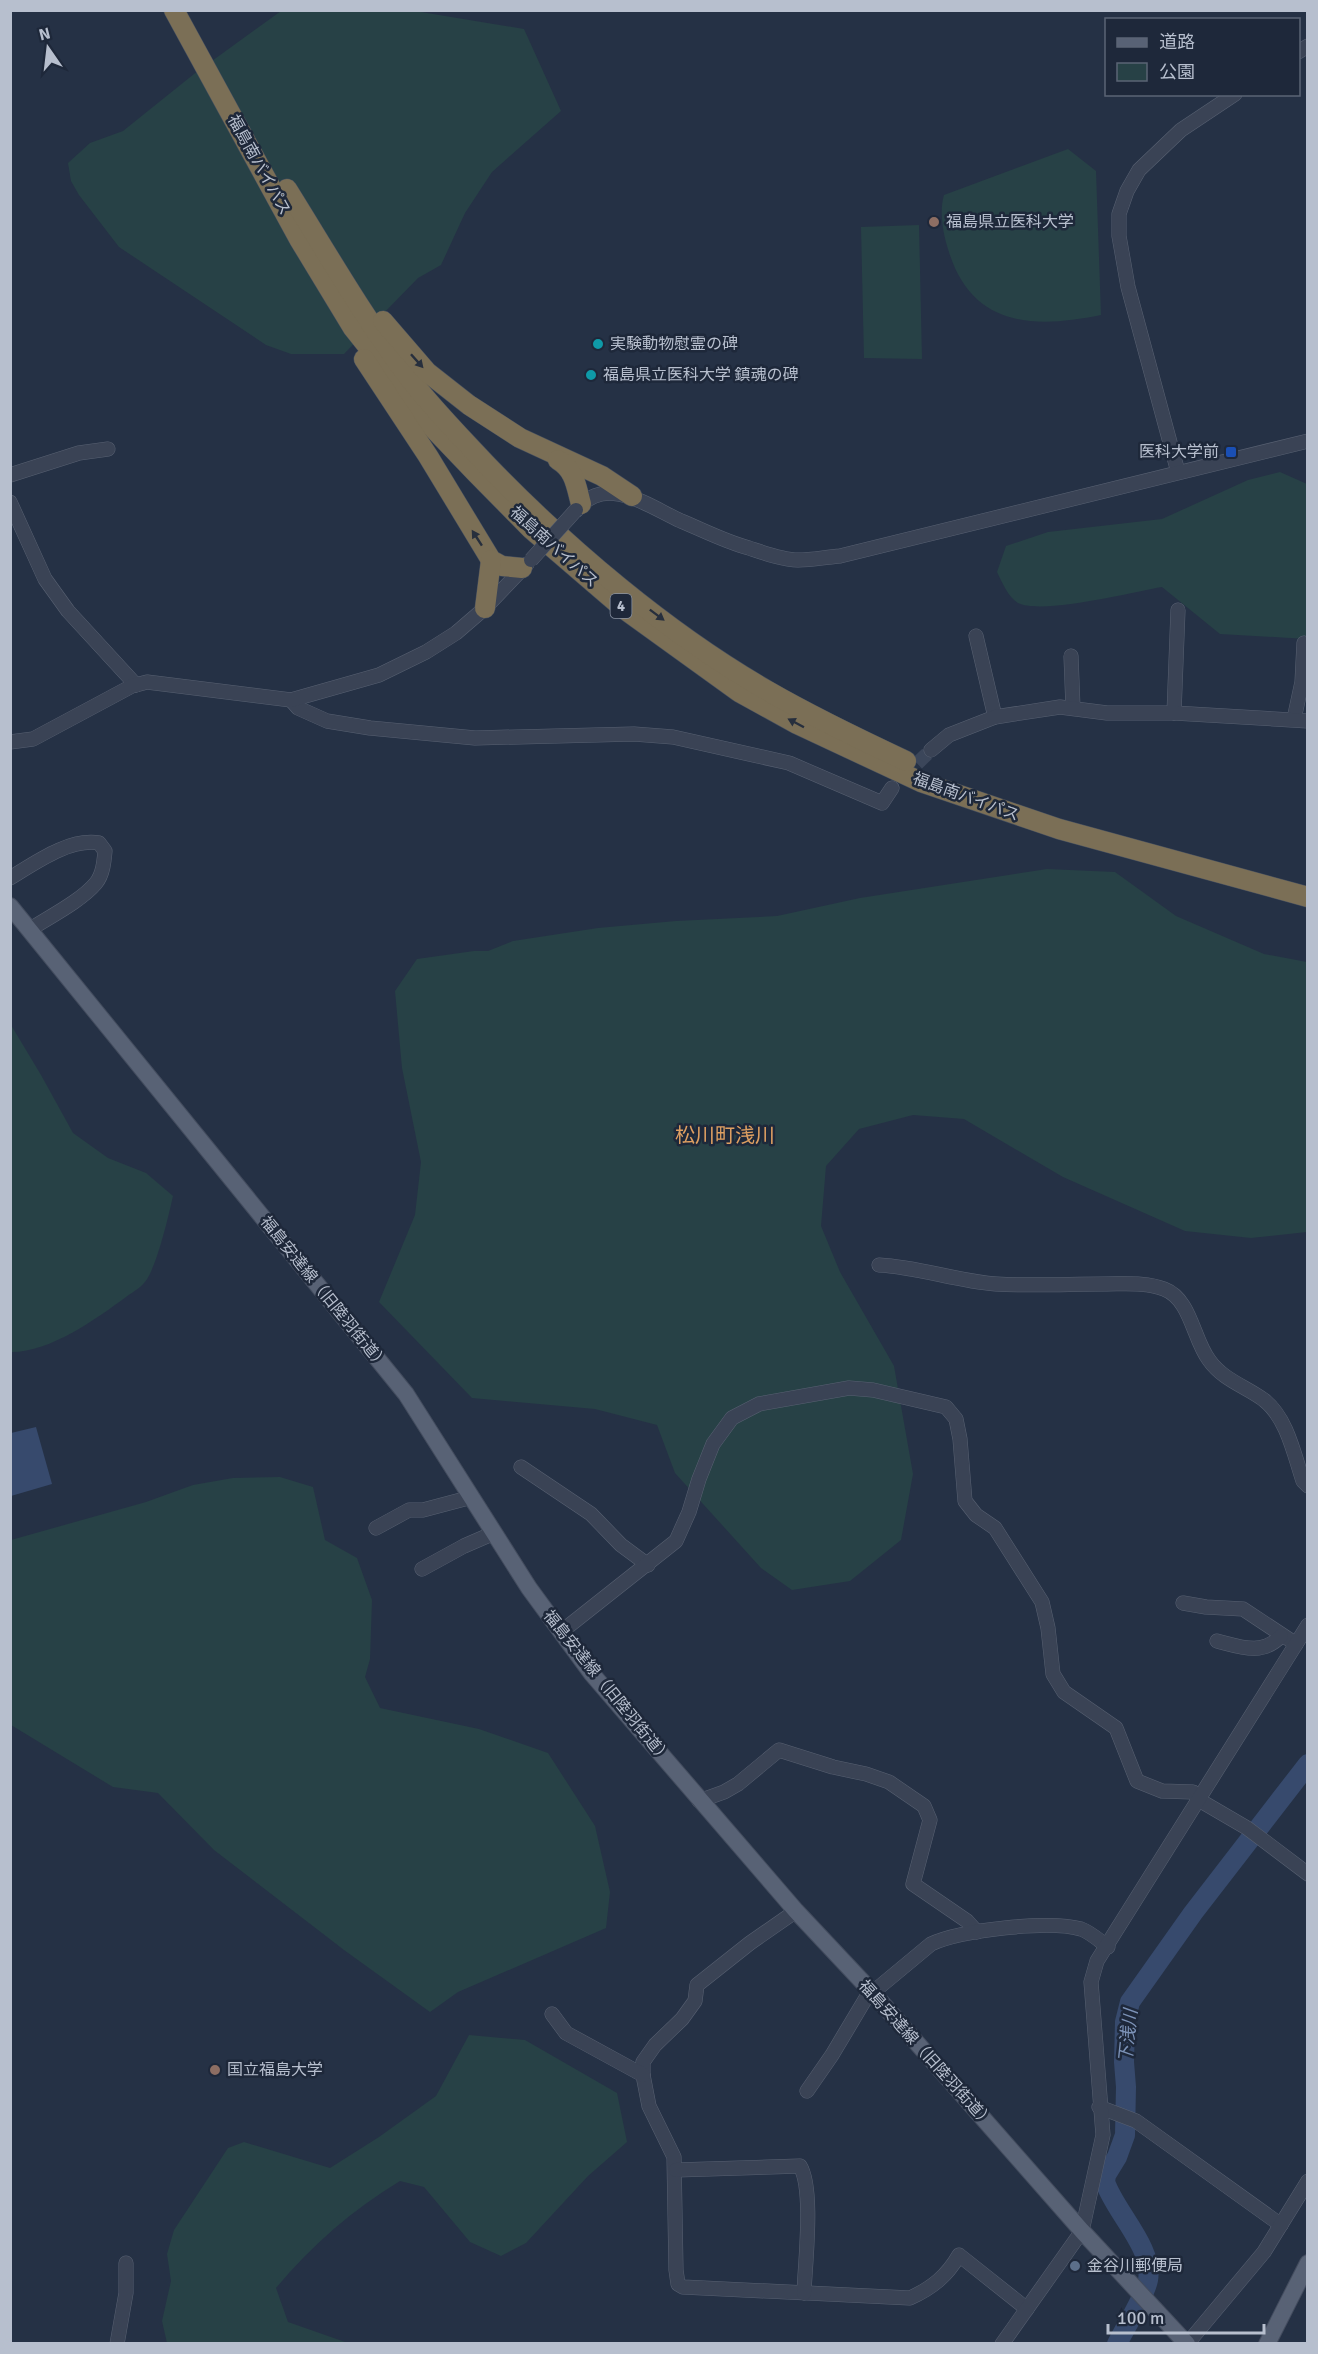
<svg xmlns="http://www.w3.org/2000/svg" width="1318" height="2354" viewBox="0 0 1318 2354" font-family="Signika,'Noto Sans JP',sans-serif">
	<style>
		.green { fill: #274146 }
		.water { fill: #374a6d }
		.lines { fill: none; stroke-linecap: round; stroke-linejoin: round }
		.river { stroke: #374a6d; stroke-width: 20 }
		.minor-tunnel { stroke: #3b465a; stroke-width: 14; stroke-dasharray: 14 7; stroke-linecap: butt }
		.minor-casing { stroke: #586172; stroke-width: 15 }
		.major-casing { stroke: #434c5e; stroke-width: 18 }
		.highway-casing { stroke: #444e5f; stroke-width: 21 }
		.minor { stroke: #3a4355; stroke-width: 14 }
		.major { stroke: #586275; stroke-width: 16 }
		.highway { stroke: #7b6f56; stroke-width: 20 }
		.minor-bridge-casing { stroke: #586172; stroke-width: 15; stroke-linecap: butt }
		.minor-bridge { stroke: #3a4355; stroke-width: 14 }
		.oneway { fill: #272f3d }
		.education-dot { fill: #8d6e63; stroke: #1e283a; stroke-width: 2 }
		.culture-dot { fill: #0f9aa8; stroke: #1e283a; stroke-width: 2 }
		.transit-dot { fill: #1a4fb4; stroke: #1e283a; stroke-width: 2 }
		.service-dot { fill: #5c6f8a; stroke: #1e283a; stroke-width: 2 }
		.labels { text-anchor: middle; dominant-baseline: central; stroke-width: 5; stroke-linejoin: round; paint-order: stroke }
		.shield { fill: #1e283a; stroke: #8992a2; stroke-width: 1.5 }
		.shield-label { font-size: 15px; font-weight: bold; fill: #b7bfce }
		.street-label { font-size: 16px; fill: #b7bfce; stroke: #1e283a }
		.poi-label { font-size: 16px; fill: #b7bfce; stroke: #1e283a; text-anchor: start }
		.water-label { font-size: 18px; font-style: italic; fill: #7c92b7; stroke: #1e283a }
		.quarter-label { font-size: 20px; fill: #dfa062; stroke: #1e283a }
	</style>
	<rect width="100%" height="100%" fill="#253145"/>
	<!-- green -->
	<g class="green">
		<polygon points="281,11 415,11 524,29 561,111 492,172 465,213 441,265 418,278 344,354 291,354 266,345 119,247 79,195 71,181 68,163 90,143 123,131 194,74"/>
		<path d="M1068,149L1096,171L1101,315C1033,329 971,327 948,249C943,233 939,212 944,195Z"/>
		<polygon points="919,225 922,359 864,358 861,227"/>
		<path d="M1280,472L1307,484V639L1220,634L1162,587C1133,592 1042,615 1018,603C1008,597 1002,582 997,572L1006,546L1048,532L1162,519L1248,480Z"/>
		<polygon points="1047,869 1115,872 1176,916 1264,954 1307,962 1307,1232 1251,1238 1185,1231 1063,1177 964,1119 913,1115 859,1129 826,1166 821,1226 840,1272 894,1366 913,1474 901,1540 850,1581 792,1590 761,1568 675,1473 657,1425 595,1409 472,1398 379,1302 415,1215 421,1162 402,1068 395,991 417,959 474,951 488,951 513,941 598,928 676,921 777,916 860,898"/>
		<path d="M11,1025L41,1075L73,1133L108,1158L146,1173L173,1196C169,1214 156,1271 144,1283C139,1289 131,1293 126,1297C96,1319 49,1353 10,1352Z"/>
		<polygon points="280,1477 313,1487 325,1540 357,1558 372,1600 370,1659 365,1677 380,1708 479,1729 548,1753 595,1826 610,1892 606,1928 458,1992 430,2012 344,1950 214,1850 158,1793 113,1787 11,1725 11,1540 146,1502 193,1485 233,1478"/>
		<path d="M469,2035L525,2040L617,2093L627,2142L588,2176L526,2243L501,2256L470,2242L424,2187L400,2181C352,2210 312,2245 276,2288L288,2322L348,2343H167L162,2321L171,2281L167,2254L174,2230L228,2148L244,2142L330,2168L379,2137L436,2096Z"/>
	</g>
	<!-- water -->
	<polygon class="water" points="36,1427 52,1484 11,1496 11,1433"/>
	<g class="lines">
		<!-- river -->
		<path class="river" d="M1117,2344C1125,2328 1145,2296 1148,2280C1154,2248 1115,2212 1105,2182L1106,2175L1117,2157L1125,2135L1126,2087L1124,2062L1125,2022L1130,2002L1193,1913L1308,1764"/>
		<!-- minor-tunnel -->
		<polyline class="minor-tunnel" points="902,778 931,750"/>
		<defs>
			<g id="minor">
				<polyline points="1298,52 1308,46"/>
				<polyline points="1178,472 1128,287 1119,236 1119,214 1127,191 1139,170 1181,130 1235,94"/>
				<polyline points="10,475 79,453 108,449"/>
				<polyline points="10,502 45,579 68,611 136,685"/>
				<path d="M577,510C605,473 650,507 681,521C703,530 726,542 749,548C764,553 783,560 798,560C812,560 826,557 840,556L1308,441"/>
				<polyline points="976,636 995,717"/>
				<polyline points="1071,656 1073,708"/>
				<polyline points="291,700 298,708 327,721 370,728 475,738 634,734 673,737 789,763 882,803 892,788"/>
				<polyline points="1174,713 1178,610"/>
				<polyline points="1294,719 1302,682 1304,643"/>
				<polyline points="10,742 33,739 132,686 147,682 291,700 379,675 426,652 456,633 485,608 527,564"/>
				<polyline points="931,750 949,735 995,717 1060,707 1107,713 1174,713 1308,721"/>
				<path d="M10,878C35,863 69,838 99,843L105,851C104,862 103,874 96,883C81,901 49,917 29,930"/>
				<path d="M879,1265C919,1267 956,1281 996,1284C1033,1286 1069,1284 1105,1284C1125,1284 1146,1282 1164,1289C1191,1299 1193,1339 1209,1360C1223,1380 1245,1386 1264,1400C1287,1418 1294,1454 1303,1481L1308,1486"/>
				<polyline points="521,1467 591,1514 621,1545 648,1565"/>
				<polyline points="376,1528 409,1510 423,1510 472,1497"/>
				<polyline points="422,1569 464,1546 494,1533"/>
				<polyline points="1183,1603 1206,1607 1243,1609 1296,1644"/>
				<polyline points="561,1632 676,1541 689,1512 699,1479 713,1444 732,1418 759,1404 849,1388 873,1390 946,1407 956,1419 960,1439 965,1501 976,1515 995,1528 1042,1602 1048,1628 1053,1674 1064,1692 1116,1728 1137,1781 1162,1791 1193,1792 1199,1800 1247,1828 1308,1874"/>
				<path d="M1217,1641C1241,1647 1262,1656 1281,1636"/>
				<polyline points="699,1801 724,1792 738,1784 779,1750 833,1767 866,1774 889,1782 924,1806 930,1820 913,1884 967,1921 977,1932"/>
				<path d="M796,1911L750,1943L697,1985L695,2001L682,2019L655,2045L643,2062V2075L649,2106L674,2157L676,2270L678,2284L683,2287L910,2298C932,2288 947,2276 959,2255L1027,2309"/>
				<polyline points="552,2014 566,2033 643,2075"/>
				<path d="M807,2091L832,2055L866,1998L931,1944C961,1930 1049,1920 1081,1929C1090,1932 1100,1941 1108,1947"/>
				<polyline points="1099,2107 1136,2121 1281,2225"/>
				<path d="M676,2170L800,2166C814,2189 805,2264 804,2293"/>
				<polyline points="117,2344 126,2293 126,2263"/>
				<polyline points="1002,2344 1082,2231 1103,2135 1091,1982 1097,1961 1308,1625"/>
				<polyline points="1187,2344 1264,2252 1308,2181"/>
			</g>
			<g id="major">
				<polyline points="10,906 406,1394 529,1588 592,1674 796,1911 873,1993 1082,2231 1187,2344"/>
				<polyline points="1267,2344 1308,2263"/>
			</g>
			<g id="highway">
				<polyline points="174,10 299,239 353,328 433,428 475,472 531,529 624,609 739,692 797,724 921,782 1059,829 1308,897"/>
				<path d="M287,189C327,253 364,318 410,379C433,409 460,436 486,464C567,548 667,633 768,691C813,717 859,739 906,761"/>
				<polyline points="383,321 427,372 469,405 520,438 602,476 632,496"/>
				<polyline points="364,359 428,456 491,560 502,566 522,568"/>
				<path d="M558,460C575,470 576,486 581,504"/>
				<polyline points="485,608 491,560"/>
			</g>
		</defs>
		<!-- minor casing -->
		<use href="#minor" class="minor-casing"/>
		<!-- major casing -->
		<use href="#major" class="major-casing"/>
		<!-- highway casing -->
		<use href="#highway" class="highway-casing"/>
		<!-- minor -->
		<use href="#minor" class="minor"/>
		<!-- major -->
		<use href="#major" class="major"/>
		<!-- highway -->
		<use href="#highway" class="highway"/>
		<defs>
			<polyline id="minor-bridge" points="531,560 576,510"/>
		</defs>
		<!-- minor-bridge casing -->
		<use href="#minor-bridge" class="minor-bridge-casing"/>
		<!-- minor-bridge -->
		<use href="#minor-bridge" class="minor-bridge"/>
	</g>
	<!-- one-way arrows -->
	<defs><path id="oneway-solid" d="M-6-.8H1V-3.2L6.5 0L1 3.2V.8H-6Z" transform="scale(1.5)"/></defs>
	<g class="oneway">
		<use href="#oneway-solid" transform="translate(417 361) rotate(48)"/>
		<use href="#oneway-solid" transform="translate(477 538) rotate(-123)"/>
		<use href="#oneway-solid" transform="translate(657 615) rotate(37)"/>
		<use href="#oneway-solid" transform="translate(796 723) rotate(-152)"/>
	</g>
	<!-- markers -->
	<g class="education-dot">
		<circle cx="934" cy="222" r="6"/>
		<circle cx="215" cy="2070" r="6"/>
	</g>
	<g class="culture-dot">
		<circle cx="598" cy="344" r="6"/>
		<circle cx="591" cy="375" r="6"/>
	</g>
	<rect class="transit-dot" x="1225" y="446" width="12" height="12" rx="3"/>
	<circle class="service-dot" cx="1075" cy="2266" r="6"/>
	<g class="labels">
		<!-- shield labels -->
		<rect class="shield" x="610.5" y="594" width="21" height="24" rx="4.5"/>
		<g class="shield-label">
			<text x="621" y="606">4</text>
		</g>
		<!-- street labels -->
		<g class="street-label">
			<text transform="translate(259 165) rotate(61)">福島南バイパス</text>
			<text transform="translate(554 547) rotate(42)">福島南バイパス</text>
			<text transform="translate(966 797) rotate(20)">福島南バイパス</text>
			<text transform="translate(324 1293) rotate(51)">福島安達線（旧陸羽街道）</text>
			<text transform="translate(607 1687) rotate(51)">福島安達線（旧陸羽街道）</text>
			<text transform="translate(926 2054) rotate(48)">福島安達線（旧陸羽街道）</text>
		</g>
		<!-- poi labels -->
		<g class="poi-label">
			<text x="946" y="222">福島県立医科大学</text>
			<text x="610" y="344">実験動物慰霊の碑</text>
			<text x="603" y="375">福島県立医科大学 鎮魂の碑</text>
			<text x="1219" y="452" text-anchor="end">医科大学前</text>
			<text x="227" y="2070">国立福島大学</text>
			<text x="1087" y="2266">金谷川郵便局</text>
		</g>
		<!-- water labels -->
		<g class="water-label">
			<text transform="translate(1128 2036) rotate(-84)">下浅川</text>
		</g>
		<!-- quarter labels -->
		<g class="quarter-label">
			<text x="725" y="1135">松川町浅川</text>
		</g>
	</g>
	<!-- border -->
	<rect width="1318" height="2354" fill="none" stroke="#b7bfce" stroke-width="24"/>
	<!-- legend -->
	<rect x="1105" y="18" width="195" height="78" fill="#1e283a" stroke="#5b6475" stroke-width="1.5"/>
	<rect x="1117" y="38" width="30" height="9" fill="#586275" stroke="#5b6475" stroke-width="1.5"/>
	<text x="1159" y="48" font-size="18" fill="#b7bfce">道路</text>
	<rect x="1117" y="63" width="30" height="18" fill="#274146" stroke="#5b6475" stroke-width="1.5"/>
	<text x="1159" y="78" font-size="18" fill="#b7bfce">公園</text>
	<!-- north arrow -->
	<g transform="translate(48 48) rotate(346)" stroke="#1e283a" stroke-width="4.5" paint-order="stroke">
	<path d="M0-4.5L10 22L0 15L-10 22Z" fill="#b7bfce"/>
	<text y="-9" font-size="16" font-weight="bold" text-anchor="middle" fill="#b7bfce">N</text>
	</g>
	<!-- scale -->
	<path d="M1108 2324v9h156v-9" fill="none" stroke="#b7bfce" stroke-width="3"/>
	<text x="1117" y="2324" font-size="18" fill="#b7bfce" stroke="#1e283a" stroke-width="4.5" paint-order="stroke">100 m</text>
</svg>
